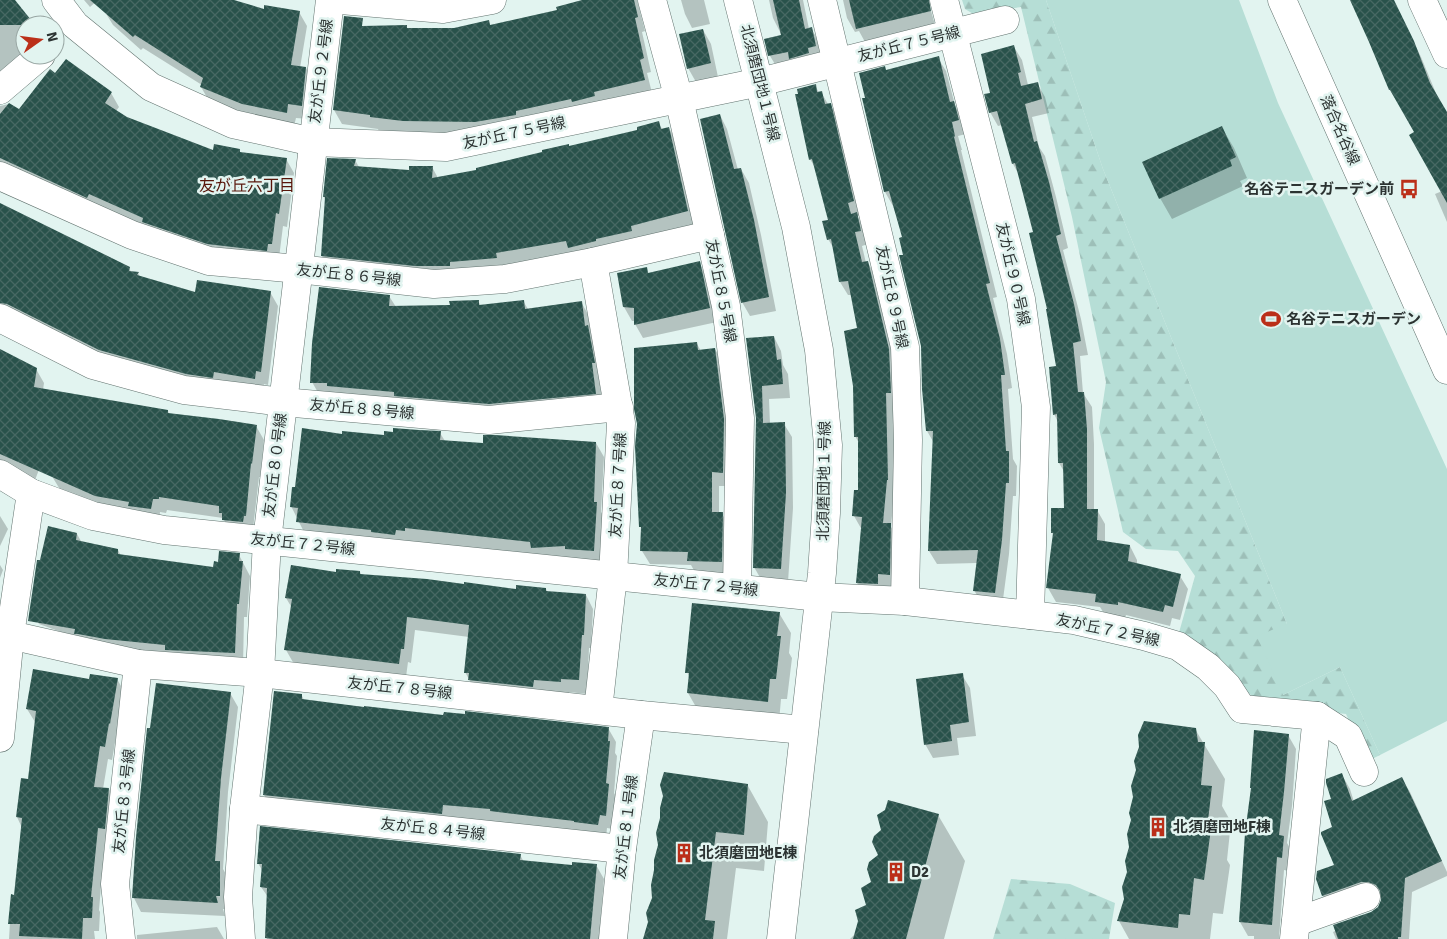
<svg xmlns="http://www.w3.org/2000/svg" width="1447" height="939" viewBox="0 0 1447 939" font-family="Signika,'Noto Sans JP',sans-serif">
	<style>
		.forest { fill: url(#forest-firs) }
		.park { fill: #b6ded6 }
		.shadow { fill: #0003 }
		.building { fill: url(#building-cross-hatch) }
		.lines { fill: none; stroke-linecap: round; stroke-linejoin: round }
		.minor-casing { stroke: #62736f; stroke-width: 29 }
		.minor { stroke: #fff; stroke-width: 28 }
		.labels { text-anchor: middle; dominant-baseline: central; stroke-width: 5; stroke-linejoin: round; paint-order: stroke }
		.street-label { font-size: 15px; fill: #2c3332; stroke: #e2f4f0 }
		.poi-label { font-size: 15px; font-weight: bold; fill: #2c3332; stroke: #e2f4f0; text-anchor: start }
		.neighbourhood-label { font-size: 16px; fill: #58150a; stroke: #e2f4f0 }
	</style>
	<defs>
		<pattern id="forest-firs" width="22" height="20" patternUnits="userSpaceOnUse" patternTransform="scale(1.25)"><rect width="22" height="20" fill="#b6ded6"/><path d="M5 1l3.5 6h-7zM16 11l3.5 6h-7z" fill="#9dbfb8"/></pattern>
		<pattern id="building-cross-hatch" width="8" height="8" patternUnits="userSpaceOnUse" patternTransform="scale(1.25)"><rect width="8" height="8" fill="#29524b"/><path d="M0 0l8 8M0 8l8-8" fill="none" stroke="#476863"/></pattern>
	</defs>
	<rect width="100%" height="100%" fill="#e2f4f0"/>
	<!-- forest -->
	<g class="forest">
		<polygon points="962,0 1046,0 1103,169 1287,624 1283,695 1340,667 1380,755 1368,761 1346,714 1262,704 1178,636 1195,576 1178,551 1146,549 1123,532 1099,428 1106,382 1072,217 1021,7 975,15 965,9"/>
		<polygon points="1011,879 1070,884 1115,903 1109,939 993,939"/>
	</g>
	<!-- park -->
	<polygon class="park" points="1046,0 1239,0 1278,103 1447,469 1447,721 1380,755 1340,667 1283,695 1257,636 1287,624 1103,169"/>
	<!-- shadow -->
	<g class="shadow">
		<polygon points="0,0 14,0 33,25 25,25 25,55 0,85"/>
		<polygon points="84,0 98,0 90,7"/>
		<polygon points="114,0 230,0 265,11 299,12 307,26 300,68 306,68 314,82 309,119 296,118 294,126 251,118 209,101 201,87 202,85 143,48 141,50 113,25 105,12"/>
		<polygon points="587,0 637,0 645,31 642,32 651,72 647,73 652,93 483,135 411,134 379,131 378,129 342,124 334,110 454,30 488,21 491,26 559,11"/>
		<polygon points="681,0 704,0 710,24 692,28 685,14"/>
		<polygon points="769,0 803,0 809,29 811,28 819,42 823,60 778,69 770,56 766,40 782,36 773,18"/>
		<polygon points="843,0 928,0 935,25 865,42 859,31 855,32 847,18"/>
		<polygon points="1352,0 1393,0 1421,57 1438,98 1447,114 1447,167 1416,133 1399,103 1398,103 1390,90"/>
		<polygon points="703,30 711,44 718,77 696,82 688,68"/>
		<polygon points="1014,47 1022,60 1028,85 1037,83 1045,97 1049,113 1032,117 1039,147 1045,156 1056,197 1068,248 1063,250 1081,319 1088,355 1080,356 1083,393 1092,407 1094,444 1094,510 1097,510 1105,524 1105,542 1130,546 1137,560 1137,565 1180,576 1188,589 1180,620 1172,618 1170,626 1126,615 1125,618 1105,615 1100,607 1056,602 1048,588 1054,536 1052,532 1066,509 1065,473 1059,463 1058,422 1054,414 1058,367 1049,310 1034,233 1019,175 1013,164 1002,125 998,126 990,112 992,94"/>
		<polygon points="938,58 946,71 955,105 961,116 966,134 958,136 962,150 961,150 997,297 993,298 1007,354 1012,388 1008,389 1013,459 1017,466 1016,496 1013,496 1009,554 1002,607 982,604 974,590 977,563 937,564 929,551 934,443 927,431 921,343 905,256 904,238 893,206 885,192 863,99 867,99 886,71"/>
		<polygon points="55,75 111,93 119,107 116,111 127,118 214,152 239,150 241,154 286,159 294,173 287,227 283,226 279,258 216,257 0,175 0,106 9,104 19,111"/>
		<polygon points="815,85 819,93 821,92 828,104 830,104 838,118 861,215 857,216 864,228 868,244 862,246 866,263 868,263 876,276 897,364 898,406 893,407 895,493 894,493 891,527 898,538 897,589 865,597 857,583 862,530 854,516 860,492 859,443 855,436 858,330 852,295 848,295 840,282 834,249 828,239 830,221 817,171 810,159"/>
		<polygon points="720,115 727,129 738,170 741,169 749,183 761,235 776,311 750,316 742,302"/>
		<polygon points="658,123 663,130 669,128 677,142 695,225 504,271 330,269 322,256 326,201 324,197 355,160 359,167 411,172 432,167 438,178 478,171 569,147 639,131"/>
		<polygon points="1222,128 1234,148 1247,178 1240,181 1243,186 1172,219 1160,198"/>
		<polygon points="1447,189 1447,222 1435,194"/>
		<polygon points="0,205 129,268 131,272 138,273 140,277 196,294 270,292 278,306 268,385 264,384 262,392 194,388 0,318"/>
		<polygon points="699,263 707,277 717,322 643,338 635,324 635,321 632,321 624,307 646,268 649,274"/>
		<polygon points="389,296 396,307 451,306 478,301 481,306 523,301 528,309 581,302 589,316 602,376 599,377 603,407 497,418 320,396 312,382"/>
		<polygon points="774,337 781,351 783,365 788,374 790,398 769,399 770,424 784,424 792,437 793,508 788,582 762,581 754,567 757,418 747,340"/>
		<polygon points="697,344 701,351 715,349 723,363 731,486 719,486 719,514 722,514 730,527 729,576 696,574 691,565 650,564 642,551 642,529 640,526"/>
		<polygon points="0,351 36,369 44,383 43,390 168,411 169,414 256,426 264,440 260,477 259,477 253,529 231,534 223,518 167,510 166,513 160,512 159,522 104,510 61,491 53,478 47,449 35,480 0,461"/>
		<polygon points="440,433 445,441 484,444 596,443 604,457 601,512 604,517 601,564 536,555 413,542 412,544 306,536 291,506 296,488 343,435 385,437"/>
		<polygon points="0,516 8,529 0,546"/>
		<polygon points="77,534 82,543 118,550 121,556 214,568 219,563 239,555 250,576 247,617 244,617 243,666 114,651 39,624 31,610 41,562"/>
		<polygon points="0,565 3,570 0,578"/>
		<polygon points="360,572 362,576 517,591 546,589 548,593 586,595 593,609 591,648 589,648 587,694 569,692 569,695 477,694 465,672 469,637 415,630 411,663 408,662 406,677 294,664 286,650 292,608 286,598 337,574"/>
		<polygon points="779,613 791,633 789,653 792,658 787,699 781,699 779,722 700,714 688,693 690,678 687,672"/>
		<polygon points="962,675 970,688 976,736 957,738 959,755 933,758 925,744"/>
		<polygon points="117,679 125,693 118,737 116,737 112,760 108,759 103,789 109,789 116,803 112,842 105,841 99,910 100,912 99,931 94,931 95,939 9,939 11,905 56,902 17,817 29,780 35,722 27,709 90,681"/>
		<polygon points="230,693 238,707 228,792 223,869 227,876 227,909 223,909 225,916 141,912 134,898 134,873"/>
		<polygon points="302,696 304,700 444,717 608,728 616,742 615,753 617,756 614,793 617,798 613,829 607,828 606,838 272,809 264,795"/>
		<polygon points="1195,729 1225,779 1222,806 1231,822 1227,860 1230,865 1223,914 1213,913 1210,939 1129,939 1119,921 1125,899 1130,847"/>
		<polygon points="1288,735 1296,749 1292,806 1287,843 1292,851 1289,871 1284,870 1279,939 1254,939 1254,936 1248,936 1240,922"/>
		<polygon points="1342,775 1350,789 1354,802 1402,779 1410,792 1447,872 1447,876 1412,892 1409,939 1336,939 1333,932 1372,913 1379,908 1382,898 1377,895 1331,909 1323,896 1317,878 1335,866 1333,800"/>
		<polygon points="748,786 768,822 764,871 736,868 727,939 645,939 649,922"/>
		<polygon points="938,815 965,861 944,939 850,939 855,934 868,906 873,882"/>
		<polygon points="520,855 524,862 573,866 596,865 604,879 599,939 267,939 266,937 268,897 261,887 263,872 258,863"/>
		<polygon points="217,927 224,939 137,939 137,935"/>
	</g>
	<!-- building -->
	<g class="building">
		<polygon points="0,0 15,0 35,25 0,25"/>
		<polygon points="90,0 234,0 264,9 264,5 300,11 291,65 306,67 302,106 288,104 287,113 242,104 200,87 203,78 135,35 133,37"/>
		<polygon points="582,0 634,0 638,17 635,18 644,58 640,60 645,80 594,92 595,96 572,102 571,99 516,111 516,115 475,122 403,121 370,117 370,115 333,110 344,16 363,18 362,26 407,25 407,28 454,28 489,20 490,25 557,10 556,7"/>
		<polygon points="773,0 799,0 805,29 812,27 816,46 808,48 809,53 789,59 788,52 768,56 764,39 781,35"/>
		<polygon points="849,0 929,0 931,11 856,29"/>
		<polygon points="1350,0 1394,0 1414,41 1430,83 1447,112 1447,203 1409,135 1414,132 1390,90 1389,90 1369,42"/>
		<polygon points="703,29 711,63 687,69 679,34"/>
		<polygon points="1014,45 1021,72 1018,73 1021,86 1038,82 1042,99 1025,104 1034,142 1037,141 1049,182 1061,234 1056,236 1074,304 1081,341 1073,343 1078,392 1084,392 1087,429 1087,509 1098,509 1097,540 1130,545 1128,561 1181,574 1173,607 1165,605 1163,612 1118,602 1118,605 1095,602 1096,594 1046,588 1053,533 1051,533 1051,508 1064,508 1063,463 1058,463 1057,414 1053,415 1049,367 1056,366 1046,309 1047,309 1029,233 1033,232 1015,163 1012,164 997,111 989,113 984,94 990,93 981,54"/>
		<polygon points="939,56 950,102 954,101 959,120 952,122 955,136 954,137 990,283 986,284 1000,339 1005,375 1001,375 1006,451 1009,451 1009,483 1006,483 1002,540 995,593 973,591 978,550 928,551 933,431 926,431 922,389 921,346 899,255 903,255 899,238 902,237 889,191 884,192 862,98 865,98 859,73 885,66 886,70"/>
		<polygon points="66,59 112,92 105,103 127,117 213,150 214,144 240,149 240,152 287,158 279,214 276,213 272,244 268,244 267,251 207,244 142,222 143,218 89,194 87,198 0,158 0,114 9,103 19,109 50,69 55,73"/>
		<polygon points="816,84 817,92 822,91 825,104 831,103 854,201 848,203 851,214 857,212 861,231 855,232 862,262 868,261 889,349 891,393 886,393 888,480 887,480 883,523 891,523 890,575 878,574 878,584 856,583 862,517 852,516 854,490 858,490 858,437 854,437 853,386 844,331 857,328 848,281 839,282 831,239 827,240 822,221 828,220 812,159 809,160 795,94 798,94 797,89"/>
		<polygon points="720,114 734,169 741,168 754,220 769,297 741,303 700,119"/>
		<polygon points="659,121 661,129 669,127 688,211 631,226 632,231 596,239 596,241 568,248 566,241 496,253 497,258 450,262 450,266 415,266 321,256 325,197 323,197 327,158 356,159 354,166 409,170 409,166 433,166 432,178 476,170 476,168 542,152 542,150 569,144 569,146 637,130 637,127"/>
		<polygon points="1222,126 1236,157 1230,160 1232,166 1159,199 1142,162"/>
		<polygon points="0,203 130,267 129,271 139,272 137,275 195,292 197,280 271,291 261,372 256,371 255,379 214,372 213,378 186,374 99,350 7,304 0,303"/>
		<polygon points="700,261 710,308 634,325 634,308 623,307 617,273 647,267 648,273"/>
		<polygon points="319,287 390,295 389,306 450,305 449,301 479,300 479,305 524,300 525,309 582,301 585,326 588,325 595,363 592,363 596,394 489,404 394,396 394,392 327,386 327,383 310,383 312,343"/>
		<polygon points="774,336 777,360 781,359 783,384 762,386 763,423 785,422 786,493 781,569 753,568 756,418 746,338"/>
		<polygon points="697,342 698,350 715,348 724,419 723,473 712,472 712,512 723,512 722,562 687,561 688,552 640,551 641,527 639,527 635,446 637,424 634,409 634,348"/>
		<polygon points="0,349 37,368 34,387 168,410 168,413 219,419 257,425 252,464 251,463 246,516 244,516 243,522 222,520 222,513 219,513 219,506 159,497 159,499 153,499 151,509 128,506 129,502 95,496 0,454"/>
		<polygon points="302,428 342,434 342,431 384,435 384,431 393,432 393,428 419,430 441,431 440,440 483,443 483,435 495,435 596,442 594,502 597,502 594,551 565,549 565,546 531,548 530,542 405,528 405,531 396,530 395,535 371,532 371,530 296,522 298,508 290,507 292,487 295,487"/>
		<polygon points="48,526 77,533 76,540 118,549 118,554 213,567 214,561 218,562 219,551 240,553 239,561 243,561 239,604 237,604 235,653 165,650 165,645 105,639 78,634 74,634 75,629 28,621 37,560 40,560"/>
		<polygon points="291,565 336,572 336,569 360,571 360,574 427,579 464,584 464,582 516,589 516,585 546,588 546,591 586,594 584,635 582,635 579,680 561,679 561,682 534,680 533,687 468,680 469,673 464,673 469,625 407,617 404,649 401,649 399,664 284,650 292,599 285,598"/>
		<polygon points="692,603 780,612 777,636 781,636 776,679 770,679 768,702 687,693 689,673 685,673"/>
		<polygon points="33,669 89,679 90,674 118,678 110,724 109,723 105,747 100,746 94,787 109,788 105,829 98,828 91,897 93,897 92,918 83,918 82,939 19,936 20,924 8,924 11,894 14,895 22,818 16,817 21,778 28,779 36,711 26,709"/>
		<polygon points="963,673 969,722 950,725 952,741 924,745 916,679"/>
		<polygon points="156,683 231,692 221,778 215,861 220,861 220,896 216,896 218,903 132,898 136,837 147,728 150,728"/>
		<polygon points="274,691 302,694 302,699 364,707 364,706 443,715 444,712 465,714 465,711 609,727 608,741 610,741 606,783 609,784 606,816 600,815 598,825 574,822 574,821 490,811 490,809 443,805 442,814 263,795"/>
		<polygon points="1144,721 1196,728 1198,742 1205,742 1201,785 1212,786 1207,829 1211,829 1204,880 1194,878 1190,915 1179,914 1178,928 1117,921 1124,899 1122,887 1127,872 1125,861 1129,847 1127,834 1131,820 1129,813 1133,797 1131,786 1136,770 1134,761 1139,747 1138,735"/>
		<polygon points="1254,730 1289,734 1284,792 1279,835 1284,836 1282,858 1277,857 1272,925 1239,922 1245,833 1251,788 1250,788"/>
		<polygon points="664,772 748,784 744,835 716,832 705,920 715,921 713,939 643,939 648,922 646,913 652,898 651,885 654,870 654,860 658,845 656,833 660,818 660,808 663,796 660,785"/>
		<polygon points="1342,773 1352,801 1402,777 1442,861 1405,878 1401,937 1398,937 1398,939 1338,939 1333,925 1371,912 1378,907 1381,900 1380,891 1376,885 1368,882 1361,882 1322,896 1316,879 1317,871 1334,865 1321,834 1321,832 1332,827 1324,801 1331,799 1326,783 1326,779"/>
		<polygon points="888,800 939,814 906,939 853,939 858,921 855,910 866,905 861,888 871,882 867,869 869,862 878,855 872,842 874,836 881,830 877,815 885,810"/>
		<polygon points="260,826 521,854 520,860 572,865 572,862 597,864 590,939 274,939 265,938 267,888 260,887 262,864 257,864"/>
	</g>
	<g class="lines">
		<defs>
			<g id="minor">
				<polyline points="56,0 75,25 151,87 233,124 313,142 446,147 760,82 1005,20"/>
				<polyline points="341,0 443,9 492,0"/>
				<polyline points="652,0 679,99 726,306 740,418 737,588"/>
				<polyline points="738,0 796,227 819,350 828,445 826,513 822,573 781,939"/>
				<polyline points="822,0 905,347 908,440 905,601"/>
				<polyline points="944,0 1021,299 1036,407 1030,615"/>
				<polyline points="1282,0 1447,370"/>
				<polyline points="1422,0 1447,54"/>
				<polyline points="0,90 41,55"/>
				<polyline points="0,176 132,235 209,261 298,269 434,284 505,279 593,262 710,235"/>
				<polyline points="593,262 621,423 613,576 598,710"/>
				<polyline points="0,318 93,365 184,390 283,402 489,420 619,407"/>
				<polyline points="0,474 31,493 93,516 164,530 819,597 905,601 1074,620 1144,636 1178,646 1208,667 1227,686 1242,709 1317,716 1348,736 1364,772"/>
				<polyline points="0,631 10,635 138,664 260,673 641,715 804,730"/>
				<polyline points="0,738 10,635 31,493"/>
				<polyline points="244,809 622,849"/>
				<polyline points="1296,922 1366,897"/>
				<polyline points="121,939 115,884 138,664"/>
				<polyline points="241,939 238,897 244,809 260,673 267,541 330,0"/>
				<polyline points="613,939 622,849 641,715"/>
				<polyline points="1294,939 1317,716"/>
			</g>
		</defs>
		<!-- minor casing -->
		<use href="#minor" class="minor-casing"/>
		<!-- minor -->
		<use href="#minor" class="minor"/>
	</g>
	<!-- icons -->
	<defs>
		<symbol id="bus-bare" viewBox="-9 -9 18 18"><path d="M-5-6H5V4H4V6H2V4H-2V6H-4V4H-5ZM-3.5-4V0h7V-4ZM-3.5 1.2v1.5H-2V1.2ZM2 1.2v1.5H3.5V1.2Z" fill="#bb2f19" stroke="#e2f4f0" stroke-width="2.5" paint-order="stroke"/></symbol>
		<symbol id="stadium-bare" viewBox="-9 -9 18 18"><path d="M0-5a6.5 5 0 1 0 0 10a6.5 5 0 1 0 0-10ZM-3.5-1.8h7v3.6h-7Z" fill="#bb2f19" stroke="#e2f4f0" stroke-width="2.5" paint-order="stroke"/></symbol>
		<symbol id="building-bare" viewBox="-9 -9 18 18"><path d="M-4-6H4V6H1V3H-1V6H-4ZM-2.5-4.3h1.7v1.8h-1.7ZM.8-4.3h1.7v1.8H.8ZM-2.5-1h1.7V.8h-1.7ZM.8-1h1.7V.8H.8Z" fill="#bb2f19" stroke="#e2f4f0" stroke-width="2.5" paint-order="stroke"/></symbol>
	</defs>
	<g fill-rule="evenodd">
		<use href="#bus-bare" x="1395" y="175" width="28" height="28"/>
		<use href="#stadium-bare" x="1257" y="305" width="28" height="28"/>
		<use href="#building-bare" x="1144" y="813" width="28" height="28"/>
		<use href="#building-bare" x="670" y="839" width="28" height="28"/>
		<use href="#building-bare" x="882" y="858" width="28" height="28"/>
	</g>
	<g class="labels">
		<!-- street labels -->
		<g class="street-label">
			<text transform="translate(909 44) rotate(-14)">友が丘７５号線</text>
			<text transform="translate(321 71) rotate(-83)">友が丘９２号線</text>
			<text transform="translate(760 83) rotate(76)">北須磨団地１号線</text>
			<text transform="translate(1340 130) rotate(66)">落合名谷線</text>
			<text transform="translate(514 133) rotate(-12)">友が丘７５号線</text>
			<text transform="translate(1013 274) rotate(77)">友が丘９０号線</text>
			<text transform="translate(349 275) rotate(6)">友が丘８６号線</text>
			<text transform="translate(721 291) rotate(79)">友が丘８５号線</text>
			<text transform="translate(892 297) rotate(78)">友が丘８９号線</text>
			<text transform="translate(362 409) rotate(5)">友が丘８８号線</text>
			<text transform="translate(275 465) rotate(-83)">友が丘８０号線</text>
			<text transform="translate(824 481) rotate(-89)">北須磨団地１号線</text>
			<text transform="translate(618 485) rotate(-87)">友が丘８７号線</text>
			<text transform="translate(303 544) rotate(6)">友が丘７２号線</text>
			<text transform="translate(706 585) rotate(6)">友が丘７２号線</text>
			<text transform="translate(1108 630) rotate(12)">友が丘７２号線</text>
			<text transform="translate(400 688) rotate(6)">友が丘７８号線</text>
			<text transform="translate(124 801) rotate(-84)">友が丘８３号線</text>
			<text transform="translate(626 827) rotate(-83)">友が丘８１号線</text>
			<text transform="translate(433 829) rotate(6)">友が丘８４号線</text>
		</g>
		<!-- poi labels -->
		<g class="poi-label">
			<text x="1394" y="189" text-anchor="end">名谷テニスガーデン前</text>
			<text x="1286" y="319">名谷テニスガーデン</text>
			<text x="1173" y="827">北須磨団地F棟</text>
			<text x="699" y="853">北須磨団地E棟</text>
			<text x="911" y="872">D2</text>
		</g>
		<!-- neighbourhood labels -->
		<g class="neighbourhood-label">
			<text x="247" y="186">友が丘六丁目</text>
		</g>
	</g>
	<!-- north arrow -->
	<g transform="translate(40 40) rotate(76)"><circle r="24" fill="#e2f4f0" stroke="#99a7a4"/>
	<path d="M0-4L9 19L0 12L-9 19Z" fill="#bb2f19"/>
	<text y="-8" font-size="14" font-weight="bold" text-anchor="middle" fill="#2c3332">N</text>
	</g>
</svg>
